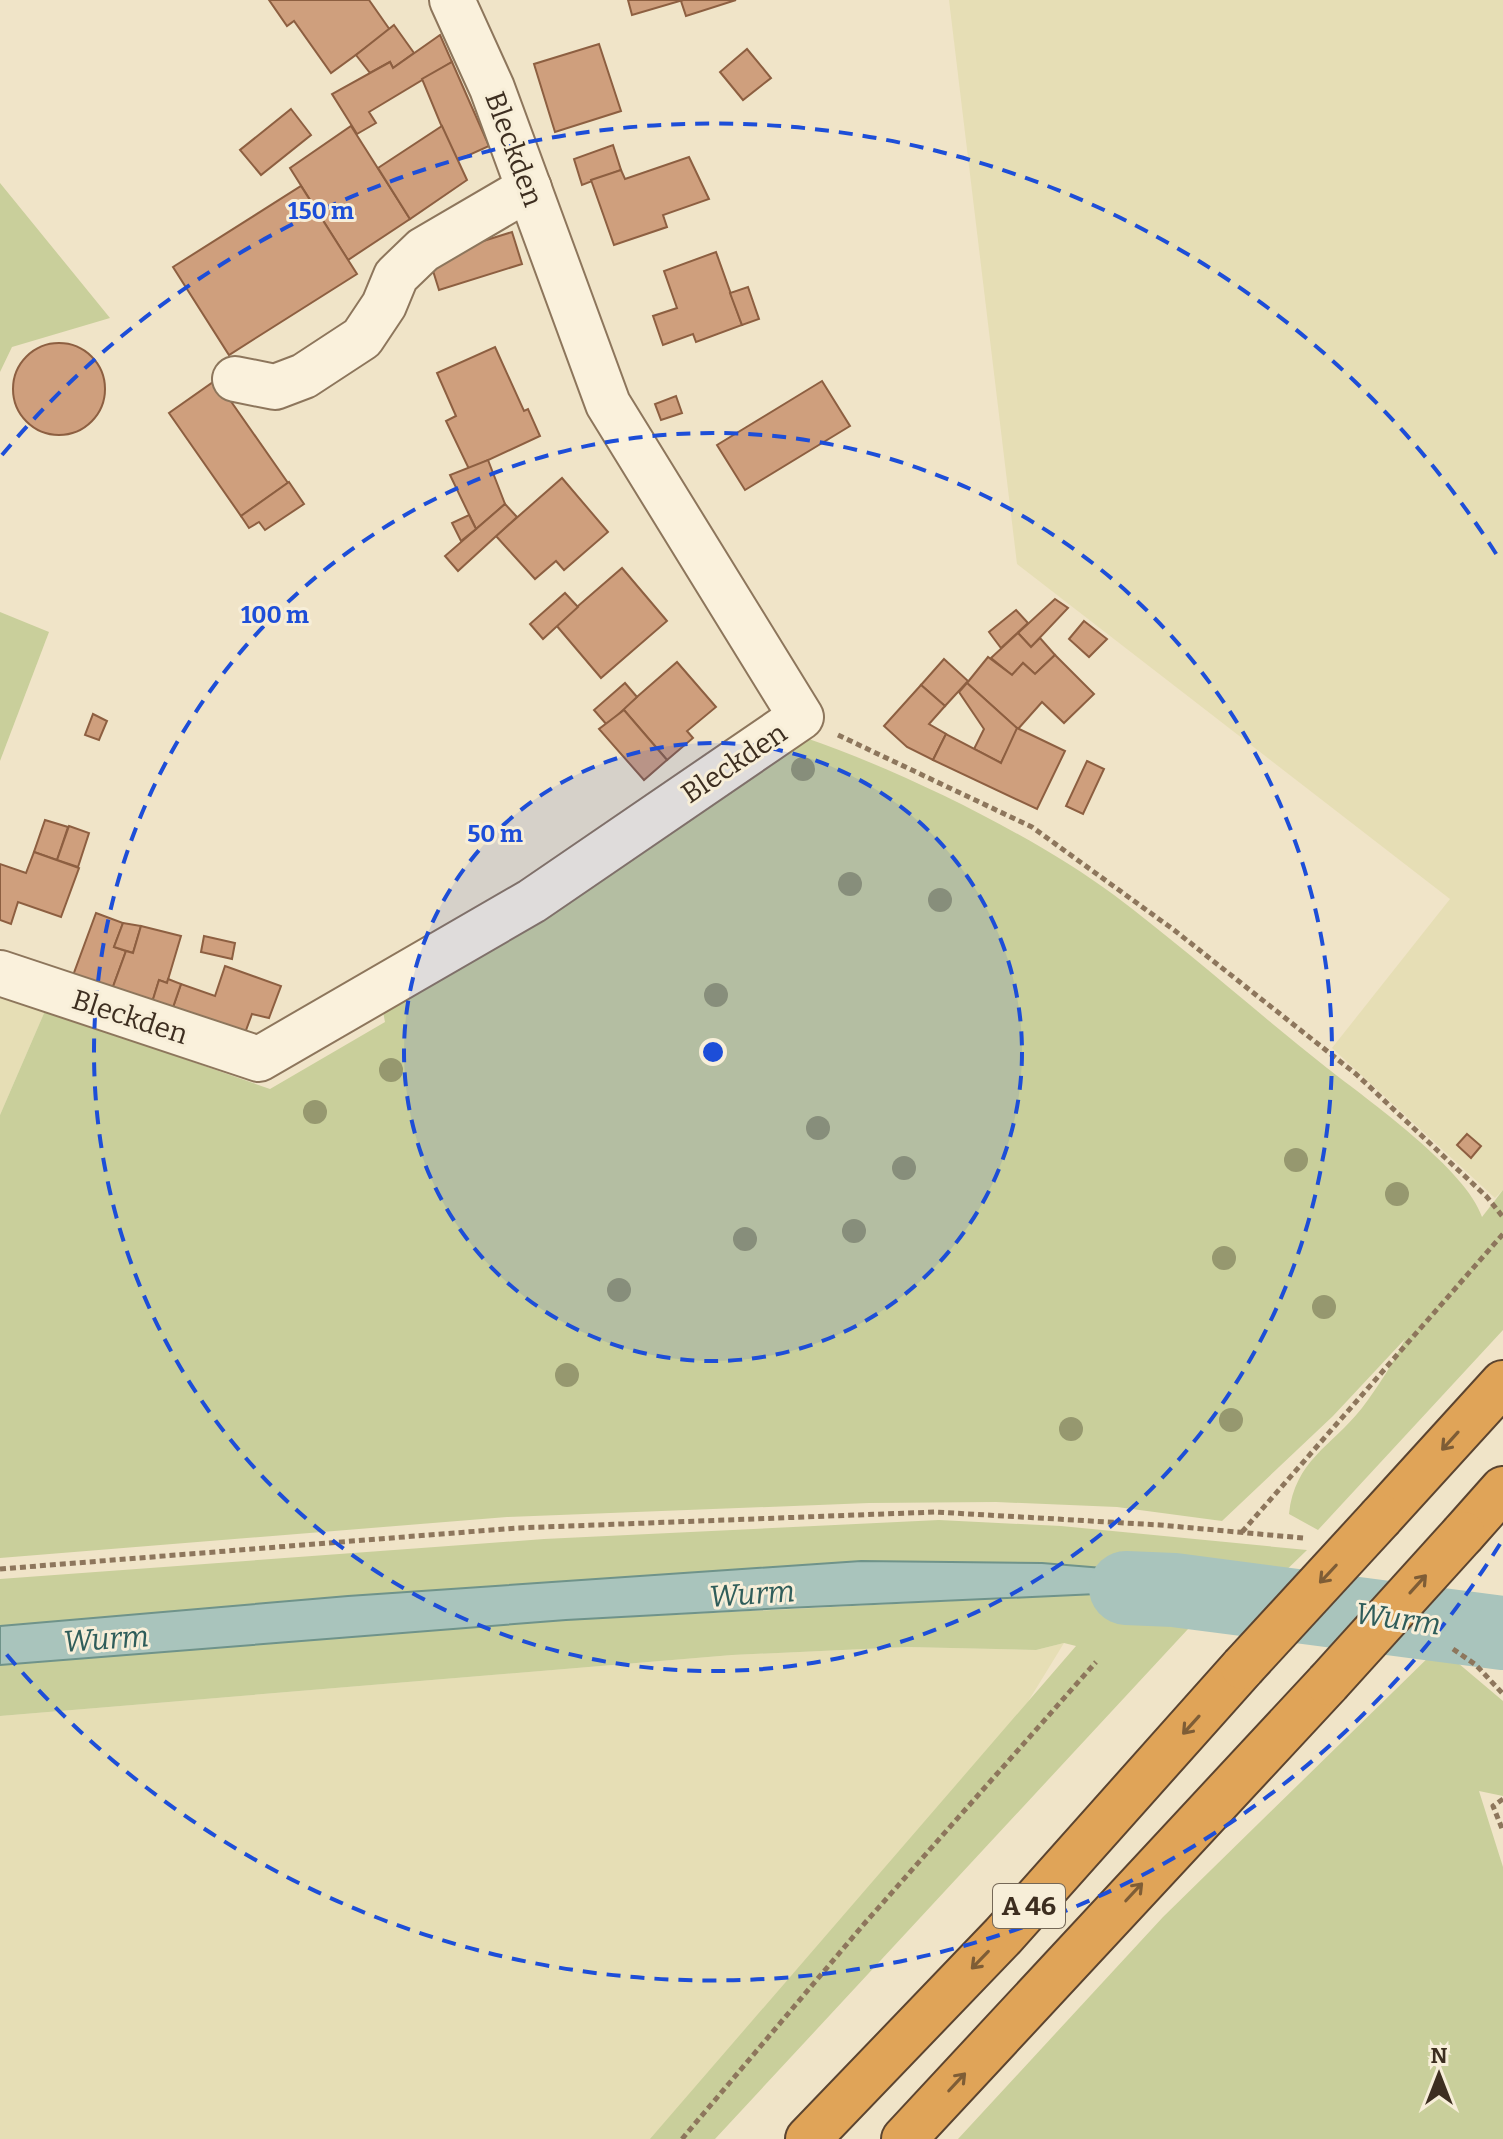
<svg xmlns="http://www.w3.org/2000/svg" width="1503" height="2139" viewBox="0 0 1503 2139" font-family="Bitter,serif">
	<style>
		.farmland { fill: #e6deb5 }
		.green { fill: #c9cf9b }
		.water { fill: #a9c4bc; stroke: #6f938a; stroke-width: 2 }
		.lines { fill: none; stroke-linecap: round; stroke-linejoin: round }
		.river { stroke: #a9c4bc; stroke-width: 74 }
		.building { fill: #cf9f7d; stroke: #8d5f41; stroke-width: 2 }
		.minor-casing { stroke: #8d765c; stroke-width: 48 }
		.highway-casing { stroke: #5b4430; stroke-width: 48 }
		.path { stroke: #8d765c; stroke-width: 5; stroke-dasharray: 6 4; stroke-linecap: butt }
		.minor { stroke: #faf1dc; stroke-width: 44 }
		.highway { stroke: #e0a458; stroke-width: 44 }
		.highway-bridge-casing { stroke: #5b4430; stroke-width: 48; stroke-linecap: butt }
		.highway-bridge { stroke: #e0a458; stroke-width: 44 }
		.tree { fill: #96986f }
		.oneway { stroke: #7e5d36 }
		.ring { fill: none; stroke: #1d4ed8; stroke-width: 4; stroke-dasharray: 14 10 }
		.labels { text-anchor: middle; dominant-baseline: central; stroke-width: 6; stroke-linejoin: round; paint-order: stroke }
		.shield { fill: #f7eed8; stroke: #756857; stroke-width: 2 }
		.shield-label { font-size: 26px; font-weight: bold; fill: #3d2e20 }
		.street-label { font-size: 28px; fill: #3d2e20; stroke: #f7eed8 }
		.water-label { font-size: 30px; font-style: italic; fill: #2f5d5a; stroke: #f7eed8 }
		.centre { fill: #1d4ed8; stroke: #f7eed8; stroke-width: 4 }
		.ring-label { font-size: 24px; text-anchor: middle; font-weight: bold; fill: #1d4ed8; stroke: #f7eed8; stroke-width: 6; stroke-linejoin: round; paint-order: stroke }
	</style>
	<rect width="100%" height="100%" fill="#f0e4c8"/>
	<!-- farmland -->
	<g class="farmland">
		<polygon points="949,0 1503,0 1503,1190 1495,1198 1332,1048 1450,899 1017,564"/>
		<polygon points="0,983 48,1004 0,1115"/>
		<polygon points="1064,1643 972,1793 672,2139 0,2139 0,1716 732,1655 907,1647 1036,1650"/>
	</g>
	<!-- green -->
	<g class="green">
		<polygon points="0,183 110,318 12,347 0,372"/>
		<polygon points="0,612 49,632 0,761"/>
		<path d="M806,738C902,771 1033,835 1114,895C1187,950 1255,1011 1327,1068C1368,1100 1467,1170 1482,1217L1503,1190V1330L1318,1530L1289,1514C1295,1460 1331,1447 1362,1408C1377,1388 1394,1362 1405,1339L1333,1416L1222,1521L1117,1507L996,1502L869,1503L507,1517L0,1558V1115L48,1004L173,1055L270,1089L385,1022L381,1001Z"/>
		<polygon points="939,1520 1061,1526 1307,1550 1274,1582 1042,1563 861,1561 348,1596 0,1626 0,1579 544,1539"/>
		<polygon points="1097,1594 1214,1601 715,2139 650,2139 1076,1646 1064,1643 1036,1650 907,1647 732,1655 0,1716 0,1665 566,1620"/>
		<polygon points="1473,1602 1503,1611 1503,1663 1482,1645 1450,1625"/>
		<polygon points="1439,1647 1503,1701 1503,1796 1479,1791 1503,1867 1503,2139 958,2139 1163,1917"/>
	</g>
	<!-- water -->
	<polygon class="water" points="861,1561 1042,1563 1274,1582 1214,1601 1097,1594 786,1608 566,1620 0,1665 0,1626 348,1596"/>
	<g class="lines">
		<!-- river -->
		<polyline class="river" points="1126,1588 1174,1590 1503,1633"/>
	</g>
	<!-- building -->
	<g class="building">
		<polygon points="269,0 369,0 390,30 331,73 294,21 287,26"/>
		<polygon points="628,0 683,0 632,15"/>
		<polygon points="736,0 686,16 681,1 683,0"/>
		<polygon points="394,25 414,53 393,68 390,62 370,73 356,55"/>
		<polygon points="440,35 452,62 369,112 376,123 357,134 332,94 390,62 393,68"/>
		<polygon points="599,44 621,111 555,132 534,64"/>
		<polygon points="747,49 771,78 743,100 720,72"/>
		<polygon points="452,62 489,146 456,161 422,79"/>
		<polygon points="291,109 311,135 261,175 240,150"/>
		<polygon points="351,126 410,219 348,260 290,168"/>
		<polygon points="442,126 467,180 410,219 378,168"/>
		<polygon points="613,145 621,170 582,185 574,159"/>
		<polygon points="689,157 709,199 663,215 667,227 614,245 591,180 621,170 625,179"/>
		<polygon points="301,186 357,274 229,355 173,267"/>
		<polygon points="512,232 522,264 439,290 429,258"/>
		<polygon points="716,252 742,325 696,342 693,334 663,345 653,316 677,308 664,271"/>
		<polygon points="748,287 759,319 742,325 730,293"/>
		<circle cx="59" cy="389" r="46"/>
		<polygon points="495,347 524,411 528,409 540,436 469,469 446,421 456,416 437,373"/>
		<polygon points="216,380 288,483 241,516 169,413"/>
		<polygon points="822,381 850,426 745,490 717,445"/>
		<polygon points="676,396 682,413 661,420 655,404"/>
		<polygon points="488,460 505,504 476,529 450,475"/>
		<polygon points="562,478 608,532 564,570 556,561 535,579 496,536"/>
		<polygon points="289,482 304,504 265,530 259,522 249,528 241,516"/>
		<polygon points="505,504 517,517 458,571 445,556"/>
		<polygon points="469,515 476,529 461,541 452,523"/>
		<polygon points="622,568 667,621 601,678 556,625"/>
		<polygon points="565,593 578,607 543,639 530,624"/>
		<polygon points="1055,599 1068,608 1031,647 1018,633"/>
		<polygon points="1016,610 1028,623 1001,648 989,632"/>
		<polygon points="1084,621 1107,639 1089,657 1069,639"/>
		<polygon points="1018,633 1031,647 1040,638 1055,655 1035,674 1023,663 1012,675 991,658"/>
		<polygon points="1055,655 1094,694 1064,723 1042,702 1018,729 967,683 988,657 1012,675 1023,663 1035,674"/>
		<polygon points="944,659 968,681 945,706 921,685"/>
		<polygon points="677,662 716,707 687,731 693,738 667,760 623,709"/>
		<polygon points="625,683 637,697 607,725 594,710"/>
		<polygon points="967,683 1018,729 1001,763 974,749 984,729 959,692"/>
		<polygon points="921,685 945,706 929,724 946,734 933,760 907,747 884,726"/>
		<polygon points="624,710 667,760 644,780 599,729"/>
		<polygon points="93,714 107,721 99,740 85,735"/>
		<polygon points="1017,728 1065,751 1037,809 933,760 946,734 1001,763"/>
		<polygon points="1087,761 1104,769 1083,814 1066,806"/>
		<polygon points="45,820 68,827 57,860 34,852"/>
		<polygon points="69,826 89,833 78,867 57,860"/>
		<polygon points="34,852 79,868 61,917 18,902 11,924 0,920 0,864 26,873"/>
		<polygon points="96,913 123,923 114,947 126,951 110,995 71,981"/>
		<polygon points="123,923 141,926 133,953 114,947"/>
		<polygon points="141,926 181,936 167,983 159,980 150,1009 110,995 126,951 133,953"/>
		<polygon points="204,936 235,943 232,959 201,952"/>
		<polygon points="225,966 281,986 269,1018 252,1014 242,1041 170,1016 181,984 215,996"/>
		<polygon points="168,979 181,984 170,1016 150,1009 159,980 167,983"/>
		<polygon points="1467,1134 1481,1146 1471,1158 1457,1145"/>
	</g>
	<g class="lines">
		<defs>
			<g id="minor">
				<polyline points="235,379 275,387 304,376 362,338 384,305 396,276 423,250 529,188"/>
				<polyline points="0,973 259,1059 532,901 801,717 608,404 492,88 452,0"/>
			</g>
			<g id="highway">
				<polyline points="1381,1517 1503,1383"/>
				<polyline points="1463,1534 1503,1489"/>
				<polyline points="808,2139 1003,1936 1243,1667"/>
				<polyline points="904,2139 1328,1683"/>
			</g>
		</defs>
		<!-- minor casing -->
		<use href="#minor" class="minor-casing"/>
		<!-- highway casing -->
		<use href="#highway" class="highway-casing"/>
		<!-- path -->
		<g class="path">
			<polyline points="838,735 1032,827 1174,930 1356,1074 1487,1197 1503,1217"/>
			<polyline points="1242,1532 1503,1234"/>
			<polyline points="0,1569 517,1528 935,1512 1160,1525 1303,1538"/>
			<polyline points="1453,1649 1476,1665 1503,1694"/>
			<polyline points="1503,1799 1493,1806 1503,1831"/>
			<polyline points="682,2139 864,1924 1096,1662"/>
		</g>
		<!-- minor -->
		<use href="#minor" class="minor"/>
		<!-- highway -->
		<use href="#highway" class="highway"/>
		<defs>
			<g id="highway-bridge">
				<polyline points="1243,1667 1381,1517"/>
				<polyline points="1328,1683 1463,1534"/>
			</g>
		</defs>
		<!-- highway-bridge casing -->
		<use href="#highway-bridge" class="highway-bridge-casing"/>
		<!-- highway-bridge -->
		<use href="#highway-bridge" class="highway-bridge"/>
	</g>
	<!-- trees -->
	<g class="tree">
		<circle cx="803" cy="769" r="12"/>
		<circle cx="850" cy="884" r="12"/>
		<circle cx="940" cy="900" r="12"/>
		<circle cx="716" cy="995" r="12"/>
		<circle cx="391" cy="1070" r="12"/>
		<circle cx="315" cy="1112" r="12"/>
		<circle cx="818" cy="1128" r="12"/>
		<circle cx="1296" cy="1160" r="12"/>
		<circle cx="904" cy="1168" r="12"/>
		<circle cx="1397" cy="1194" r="12"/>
		<circle cx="854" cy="1231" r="12"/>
		<circle cx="745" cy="1239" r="12"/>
		<circle cx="1224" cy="1258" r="12"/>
		<circle cx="619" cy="1290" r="12"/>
		<circle cx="1324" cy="1307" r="12"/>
		<circle cx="567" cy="1375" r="12"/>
		<circle cx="1231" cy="1420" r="12"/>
		<circle cx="1071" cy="1429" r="12"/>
	</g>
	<!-- one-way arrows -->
	<defs><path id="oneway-shaft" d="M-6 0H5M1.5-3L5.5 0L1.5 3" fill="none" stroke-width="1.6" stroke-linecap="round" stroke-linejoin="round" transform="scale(2)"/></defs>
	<g class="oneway">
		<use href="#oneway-shaft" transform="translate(1450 1441) rotate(132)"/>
		<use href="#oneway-shaft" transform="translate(1328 1574) rotate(133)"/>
		<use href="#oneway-shaft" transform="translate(1418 1584) rotate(-48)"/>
		<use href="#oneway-shaft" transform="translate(1191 1725) rotate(132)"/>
		<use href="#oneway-shaft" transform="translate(1134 1892) rotate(-47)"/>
		<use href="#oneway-shaft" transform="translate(980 1960) rotate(134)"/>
		<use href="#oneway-shaft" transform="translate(957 2082) rotate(-47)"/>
	</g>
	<!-- distance rings -->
	<circle cx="713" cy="1052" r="309" fill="#1d4ed8" fill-opacity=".12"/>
	<g class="ring">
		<circle cx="713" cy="1052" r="309"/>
		<circle cx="713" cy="1052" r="619"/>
		<path d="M1500 1544A928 928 0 0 1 2 1649M2 455A928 928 0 0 1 1500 560"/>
	</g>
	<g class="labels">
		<!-- shield labels -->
		<rect class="shield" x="993" y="1884" width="72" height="44" rx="6"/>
		<g class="shield-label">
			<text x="1029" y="1906">A 46</text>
		</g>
		<!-- street labels -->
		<g class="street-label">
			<text transform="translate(514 149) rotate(70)">Bleckden</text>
			<text transform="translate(734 763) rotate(-34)">Bleckden</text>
			<text transform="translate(130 1017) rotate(18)">Bleckden</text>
		</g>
		<!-- water labels -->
		<g class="water-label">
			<text transform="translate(752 1594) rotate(-4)">Wurm</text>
			<text transform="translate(1398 1619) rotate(8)">Wurm</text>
			<text transform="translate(106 1639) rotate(-4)">Wurm</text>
		</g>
	</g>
	<circle cx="713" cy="1052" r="12" class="centre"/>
	<g class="ring-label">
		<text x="321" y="219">150 m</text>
		<text x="275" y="623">100 m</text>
		<text x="495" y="842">50 m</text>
	</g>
	<!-- north arrow -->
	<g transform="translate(1439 2075)" stroke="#f7eed8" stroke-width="6" paint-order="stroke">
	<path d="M0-6L14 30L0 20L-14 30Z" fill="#3d2e20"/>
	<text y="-12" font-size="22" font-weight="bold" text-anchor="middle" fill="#3d2e20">N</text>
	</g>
</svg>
